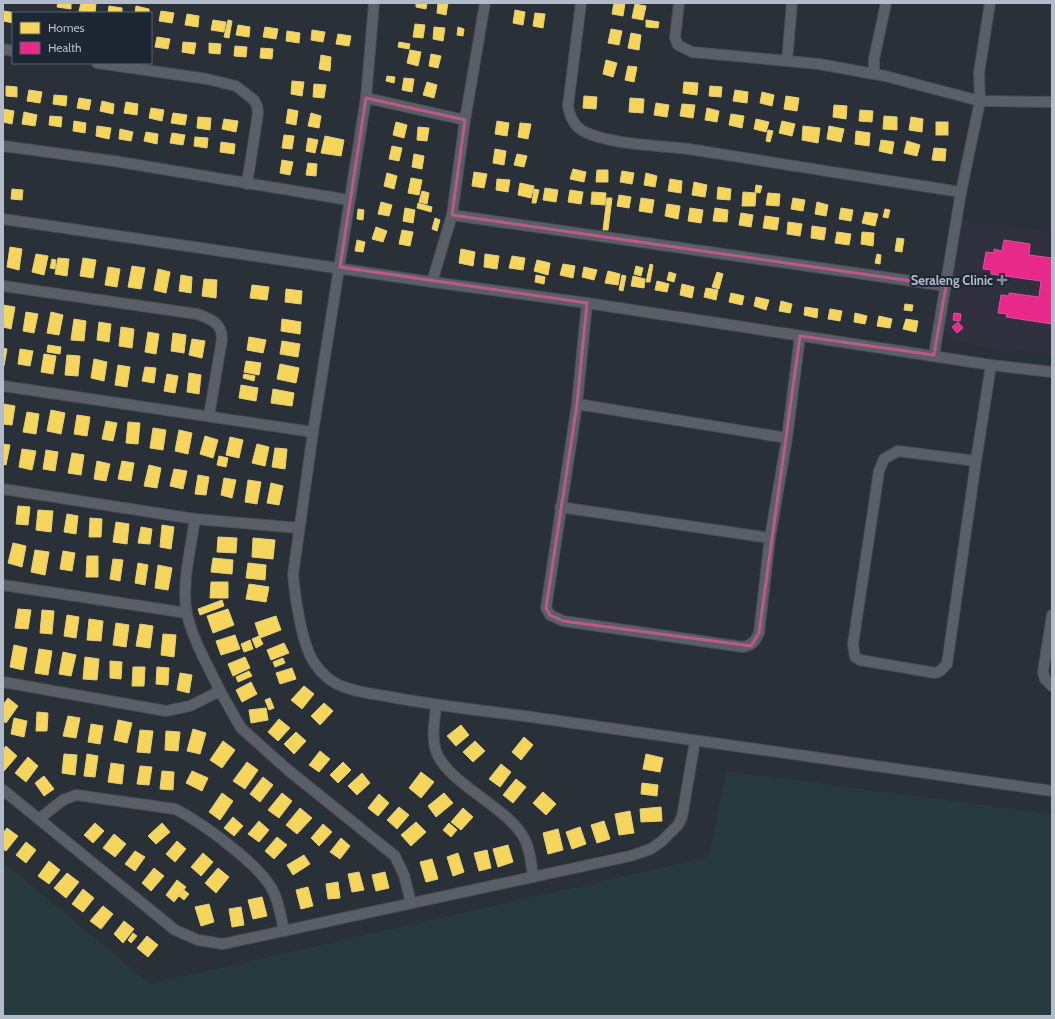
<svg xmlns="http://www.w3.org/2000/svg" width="1055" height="1019" viewBox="0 0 1055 1019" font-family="Cabin,sans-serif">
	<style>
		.medical { fill: #31303e }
		.green { fill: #273a3e }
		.homes { fill: #f6d55c; stroke: #e2ce7d }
		.health { fill: #e7298a; stroke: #d8559d }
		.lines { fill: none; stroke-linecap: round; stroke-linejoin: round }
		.street-casing { stroke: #484c53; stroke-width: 12 }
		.street { stroke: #5a5e66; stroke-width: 10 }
		.marked { fill: none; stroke: #bc5a87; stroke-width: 3; stroke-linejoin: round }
		.poi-dot { fill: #848b96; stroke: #1d2633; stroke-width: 1.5 }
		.labels { text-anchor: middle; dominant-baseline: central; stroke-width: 4; stroke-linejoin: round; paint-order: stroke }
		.poi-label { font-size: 13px; font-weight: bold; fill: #b4bcc9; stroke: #1d2633; text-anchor: end }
	</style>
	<rect width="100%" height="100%" fill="#2a3038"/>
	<!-- medical -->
	<polygon class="medical" points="962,221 1052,233 1052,355 955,342 945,327"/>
	<!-- green -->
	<polygon class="green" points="726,771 1052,814 1052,1016 3,1016 3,862 150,984 709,857"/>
	<!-- homes -->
	<g class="homes">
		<polygon points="58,3 71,3 71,9 57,7"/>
		<polygon points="81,3 96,3 95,13 79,11"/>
		<polygon points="416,3 427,3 426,9 416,7"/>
		<polygon points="438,3 448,3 446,15 437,13"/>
		<polygon points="614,3 625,3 623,16 612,14"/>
		<polygon points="635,4 646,6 643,20 632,18"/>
		<polygon points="109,6 122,8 122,13 108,13"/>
		<polygon points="136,6 149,9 149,13 135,13"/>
		<polygon points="515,10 525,12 523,25 513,23"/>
		<polygon points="4,11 16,13 13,13 13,23 3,21"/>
		<polygon points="161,11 174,13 172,23 159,21"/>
		<polygon points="535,13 545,14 543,28 533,26"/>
		<polygon points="187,14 199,16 198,27 185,25"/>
		<polygon points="213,20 226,22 224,32 211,30"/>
		<polygon points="228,20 232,21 229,38 224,37"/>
		<polygon points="646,20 659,22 658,28 646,27"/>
		<polygon points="415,24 425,25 423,38 413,37"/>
		<polygon points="238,25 250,27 249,37 236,35"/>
		<polygon points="265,27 278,29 276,39 263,37"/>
		<polygon points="434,27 445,28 443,41 433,39"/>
		<polygon points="458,27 464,29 463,36 457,35"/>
		<polygon points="611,29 622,31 619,45 608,43"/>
		<polygon points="312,30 325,32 323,42 311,40"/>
		<polygon points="287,31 300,33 299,43 286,41"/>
		<polygon points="631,33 641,35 639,50 628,48"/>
		<polygon points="338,34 351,36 349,46 336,44"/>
		<polygon points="157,37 170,39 168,49 155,47"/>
		<polygon points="183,42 196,43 194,54 182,52"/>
		<polygon points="399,42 410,44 409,49 398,47"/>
		<polygon points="209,43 221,44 220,54 209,53"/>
		<polygon points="235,46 247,47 246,57 234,56"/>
		<polygon points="261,48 273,49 272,59 260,58"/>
		<polygon points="410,50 421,52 418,66 407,63"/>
		<polygon points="431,54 441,56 438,68 429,66"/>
		<polygon points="321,55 331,57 330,71 319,69"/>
		<polygon points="606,60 617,63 613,77 603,74"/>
		<polygon points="628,66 637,67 634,82 625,80"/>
		<polygon points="387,76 395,77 394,83 386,81"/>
		<polygon points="404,78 414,79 412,92 402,90"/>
		<polygon points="292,81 304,82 302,96 291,94"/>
		<polygon points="427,82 437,85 434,98 423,95"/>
		<polygon points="684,82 698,83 697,95 683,93"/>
		<polygon points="314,84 326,85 324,98 313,97"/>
		<polygon points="6,86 17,87 17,97 6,96"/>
		<polygon points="710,86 722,87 721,97 709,96"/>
		<polygon points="29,90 42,92 40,103 27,101"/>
		<polygon points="735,90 748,92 747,103 733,101"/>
		<polygon points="762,92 774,95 772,106 760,103"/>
		<polygon points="54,95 67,96 66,106 53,104"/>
		<polygon points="584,96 597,97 596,109 583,108"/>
		<polygon points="786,96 799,98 797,111 784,109"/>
		<polygon points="79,98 91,100 89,110 77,108"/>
		<polygon points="630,98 644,99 643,113 629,112"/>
		<polygon points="102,101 114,104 113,114 100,111"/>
		<polygon points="126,102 138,104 137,115 124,113"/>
		<polygon points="656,103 669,105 667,117 654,115"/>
		<polygon points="682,104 695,105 693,118 680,116"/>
		<polygon points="834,105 847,106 846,119 833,117"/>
		<polygon points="151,108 164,110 162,121 149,118"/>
		<polygon points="707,108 719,111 717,122 705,120"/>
		<polygon points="3,109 14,111 12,124 3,122"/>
		<polygon points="288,109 298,111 296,125 286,123"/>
		<polygon points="860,110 873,111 872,122 859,121"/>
		<polygon points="24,112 37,115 35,126 22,124"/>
		<polygon points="173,113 187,115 185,125 171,123"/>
		<polygon points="311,113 321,116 319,128 308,126"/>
		<polygon points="731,114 744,116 742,128 729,125"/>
		<polygon points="50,116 62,117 61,127 49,125"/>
		<polygon points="884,116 897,117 897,130 883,129"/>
		<polygon points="198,117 211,118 210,130 197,128"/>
		<polygon points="911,117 923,119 922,132 909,130"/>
		<polygon points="224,119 238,121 236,132 222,129"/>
		<polygon points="756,119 769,122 766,132 754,129"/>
		<polygon points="74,121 86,123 85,133 73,131"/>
		<polygon points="497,121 509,123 507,136 495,134"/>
		<polygon points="782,121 795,124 792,136 779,133"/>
		<polygon points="396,122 407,125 404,138 393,135"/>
		<rect x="936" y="122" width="12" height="13"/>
		<polygon points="520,123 531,124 528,139 518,137"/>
		<polygon points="97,126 111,128 109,139 96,136"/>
		<polygon points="803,126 820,128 818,143 802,140"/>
		<polygon points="829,126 844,129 841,142 827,139"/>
		<polygon points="418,127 429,128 427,141 417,140"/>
		<polygon points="120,129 133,132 131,141 119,139"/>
		<polygon points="768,130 773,131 770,142 766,141"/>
		<polygon points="856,131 870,133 869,146 855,144"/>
		<polygon points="146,132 158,134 157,144 144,141"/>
		<polygon points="172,133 185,135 183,145 170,143"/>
		<polygon points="284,135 294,136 292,149 282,148"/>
		<polygon points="325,136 344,140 341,156 321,153"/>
		<polygon points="195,137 208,138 207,148 194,146"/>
		<polygon points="308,138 318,140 315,153 306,151"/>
		<polygon points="881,140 894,142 892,154 879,151"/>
		<polygon points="907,141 920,145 917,156 904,153"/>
		<polygon points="221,142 235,144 234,154 220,152"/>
		<polygon points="392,146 402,148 399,161 389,159"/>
		<polygon points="934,148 946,149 945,161 932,160"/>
		<polygon points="495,149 506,151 504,165 493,163"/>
		<polygon points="414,154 424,156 422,169 412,167"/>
		<polygon points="517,154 527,156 524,167 514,165"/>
		<polygon points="282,160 293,162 290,175 280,173"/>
		<polygon points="308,163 317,164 316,176 306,175"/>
		<polygon points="573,169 586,172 584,182 570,179"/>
		<polygon points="597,170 608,170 608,182 596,182"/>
		<polygon points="622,171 634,173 632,184 620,182"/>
		<polygon points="474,172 487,174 484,188 472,186"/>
		<polygon points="387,173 397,176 394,189 384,186"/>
		<polygon points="646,173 657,176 655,187 644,185"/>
		<polygon points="411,178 422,180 419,195 408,193"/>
		<polygon points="497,179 510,180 508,192 496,190"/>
		<polygon points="670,179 682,181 681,193 668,191"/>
		<polygon points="694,182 707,185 705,197 692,195"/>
		<polygon points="520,183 534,186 531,198 518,195"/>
		<polygon points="756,185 762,186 760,193 755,192"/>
		<polygon points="718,187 731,189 730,200 717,199"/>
		<polygon points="545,188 558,190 556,202 543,200"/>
		<polygon points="12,189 23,190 22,200 11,199"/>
		<polygon points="534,189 539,190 536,203 532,203"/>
		<polygon points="570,190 583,192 581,204 568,202"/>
		<polygon points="422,191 429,193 427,204 419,202"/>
		<polygon points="592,192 606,193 605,205 591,204"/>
		<polygon points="743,192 756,193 755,206 742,206"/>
		<polygon points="768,193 780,194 779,206 766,205"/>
		<polygon points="619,195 631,197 629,208 617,206"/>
		<polygon points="607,198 612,198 608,230 603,230"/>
		<polygon points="641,198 654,200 652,213 639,211"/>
		<polygon points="793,198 805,200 803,211 791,209"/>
		<polygon points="381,202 392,205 389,216 378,214"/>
		<polygon points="817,202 828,205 826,216 815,214"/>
		<polygon points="418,203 432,207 431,212 417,208"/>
		<polygon points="667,204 680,206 678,219 665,216"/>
		<polygon points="405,208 415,210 413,223 403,221"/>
		<polygon points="690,208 703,210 701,223 688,221"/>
		<polygon points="715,208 728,210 727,222 713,221"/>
		<polygon points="841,208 853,210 851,221 839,219"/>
		<polygon points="358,209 364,210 363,220 357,219"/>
		<polygon points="885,209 890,210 888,218 883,217"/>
		<polygon points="865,212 878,214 875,226 862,223"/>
		<polygon points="741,213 753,215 751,227 739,225"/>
		<polygon points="765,216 779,218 777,230 763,228"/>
		<polygon points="435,218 440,220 437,231 432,229"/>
		<polygon points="788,222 802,224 800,236 787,234"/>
		<polygon points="812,226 826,228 824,240 811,238"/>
		<polygon points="376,227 387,231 383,242 372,239"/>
		<polygon points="402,230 413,232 410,246 399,244"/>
		<polygon points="837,232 851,234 849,245 835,243"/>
		<polygon points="862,232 874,233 873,246 861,244"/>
		<polygon points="897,238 904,239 902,252 895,251"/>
		<polygon points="357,240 365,242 363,252 355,251"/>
		<polygon points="10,247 22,249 19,270 7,267"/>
		<polygon points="461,249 475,252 473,266 459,263"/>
		<polygon points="36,254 48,256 44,275 32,272"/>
		<polygon points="485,254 499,256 497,269 484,267"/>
		<polygon points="877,254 881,255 880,264 875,263"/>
		<polygon points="512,256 525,258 523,270 509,268"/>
		<polygon points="58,258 69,259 67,276 55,274"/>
		<polygon points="83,258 96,260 93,278 80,276"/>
		<polygon points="52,259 56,260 55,269 50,268"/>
		<polygon points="537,260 550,263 548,275 534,271"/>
		<polygon points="563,264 575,266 573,278 560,275"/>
		<polygon points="650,264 653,265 650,282 646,282"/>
		<polygon points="132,266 145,268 141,289 128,287"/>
		<polygon points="636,266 643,268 641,276 634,274"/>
		<polygon points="108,267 120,269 117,287 105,285"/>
		<polygon points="584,267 597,270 594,280 582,277"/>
		<polygon points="158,269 170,272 166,293 154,290"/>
		<polygon points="608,271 620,274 618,285 605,283"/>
		<polygon points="669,272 676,274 674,282 667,280"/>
		<polygon points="717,272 723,274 719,289 712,287"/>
		<polygon points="181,275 192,277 191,293 179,291"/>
		<polygon points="536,275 545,277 544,284 535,282"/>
		<polygon points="622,275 626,276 623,291 619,290"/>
		<polygon points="633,276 645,279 644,288 631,286"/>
		<polygon points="204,279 217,280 216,298 202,296"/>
		<polygon points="657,281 669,284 667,292 655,290"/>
		<polygon points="682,284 694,287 692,298 680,295"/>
		<polygon points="252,285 269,287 267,300 250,298"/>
		<polygon points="706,288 718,290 716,300 704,297"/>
		<polygon points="286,289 302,291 301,304 285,302"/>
		<polygon points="731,293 744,296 742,305 729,302"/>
		<polygon points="756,297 769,300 766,310 754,306"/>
		<polygon points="781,301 792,304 790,313 779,311"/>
		<polygon points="905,304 913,305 912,311 904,310"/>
		<polygon points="3,305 15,307 11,329 3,327"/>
		<polygon points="805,307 818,309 817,318 804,315"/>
		<polygon points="830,309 842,311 840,321 828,319"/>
		<polygon points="26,312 38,314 34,333 23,331"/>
		<polygon points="51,312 63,315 59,335 47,333"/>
		<polygon points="855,313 867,316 865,324 854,322"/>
		<polygon points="879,316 892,319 890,328 877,326"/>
		<polygon points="74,319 86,321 84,341 71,340"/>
		<polygon points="282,319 301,322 300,334 281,331"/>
		<polygon points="906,319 918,321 916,332 903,329"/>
		<polygon points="99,322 111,324 109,342 97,340"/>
		<polygon points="121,327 134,329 132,348 119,346"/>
		<polygon points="148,332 159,334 156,354 145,352"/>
		<polygon points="173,333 186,335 184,353 171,351"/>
		<polygon points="249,337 266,340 263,353 247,350"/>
		<polygon points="192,339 205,341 202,358 189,355"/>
		<polygon points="282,341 300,344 298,357 280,354"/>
		<polygon points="48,345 61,347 60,354 47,352"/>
		<polygon points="3,348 7,349 4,366 3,366"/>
		<polygon points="20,349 33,351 30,366 18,364"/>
		<polygon points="44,354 56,356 53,374 41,372"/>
		<polygon points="67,355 80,356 78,376 65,375"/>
		<polygon points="94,359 107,362 104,381 91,378"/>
		<polygon points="246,361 261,363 259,375 244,372"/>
		<polygon points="280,364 299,368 296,383 277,379"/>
		<polygon points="118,365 130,367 127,387 115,385"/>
		<polygon points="145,367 156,368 154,383 142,381"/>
		<polygon points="189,373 201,375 199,394 187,392"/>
		<polygon points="167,374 178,376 175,393 164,391"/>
		<polygon points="244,374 255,376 254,381 243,378"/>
		<polygon points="241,385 258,388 256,401 239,398"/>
		<polygon points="273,389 294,393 292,406 271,403"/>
		<polygon points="4,404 15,406 12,425 3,424"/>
		<polygon points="51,410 65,413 61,434 47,431"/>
		<polygon points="27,412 39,414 36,434 23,432"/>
		<polygon points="77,415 90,417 87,436 74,434"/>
		<polygon points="106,421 117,423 113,441 102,439"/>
		<polygon points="128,422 140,423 138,444 126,443"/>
		<polygon points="153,428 166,430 163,450 150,448"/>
		<polygon points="179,430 192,433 188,454 175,451"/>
		<polygon points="205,436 218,440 213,458 200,454"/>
		<polygon points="230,437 243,440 239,458 226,455"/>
		<polygon points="3,444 10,445 6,465 3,464"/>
		<polygon points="257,444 269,447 265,466 252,463"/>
		<polygon points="275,448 287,449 285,469 272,467"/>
		<polygon points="22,449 36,451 32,470 19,467"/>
		<polygon points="46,450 58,452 55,471 43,469"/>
		<polygon points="72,453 84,455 81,475 68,473"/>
		<polygon points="219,456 228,458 226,467 217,465"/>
		<polygon points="97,461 110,464 106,481 94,479"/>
		<polygon points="122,461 134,463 131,481 118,479"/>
		<polygon points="149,465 161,468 157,488 144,486"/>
		<polygon points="174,469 187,471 183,489 170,486"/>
		<polygon points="198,475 209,477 206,495 195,494"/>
		<polygon points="224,478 236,480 232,498 221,495"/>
		<polygon points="248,480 261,482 257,504 245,502"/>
		<polygon points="271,483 283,486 279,505 267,503"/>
		<polygon points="18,506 30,507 28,525 16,524"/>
		<polygon points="38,510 53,511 51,532 36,530"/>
		<polygon points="67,514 78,516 76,534 64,532"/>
		<polygon points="90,518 102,519 101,537 89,537"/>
		<polygon points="116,522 129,524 127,544 113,542"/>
		<polygon points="162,525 174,527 171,549 160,547"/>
		<polygon points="141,527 152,529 150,544 138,543"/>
		<polygon points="218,537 237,538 236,553 217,552"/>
		<polygon points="253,538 275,540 273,559 252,557"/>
		<polygon points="13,543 26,546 22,567 8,563"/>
		<polygon points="35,550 49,552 45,575 31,572"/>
		<polygon points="63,551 75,553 72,571 60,569"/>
		<polygon points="87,556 98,556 98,577 86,577"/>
		<polygon points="213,558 233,560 232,574 211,572"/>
		<polygon points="113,559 123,560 120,581 110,579"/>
		<polygon points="138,563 148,565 145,585 135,583"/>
		<polygon points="248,563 266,565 265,580 246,578"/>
		<polygon points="158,565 172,568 168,590 155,588"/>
		<polygon points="211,582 228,582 228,598 210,598"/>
		<polygon points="249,584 269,587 266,602 246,599"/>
		<polygon points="222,600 224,606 200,615 198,609"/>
		<polygon points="18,609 31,610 28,629 15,628"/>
		<polygon points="228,609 234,625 213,633 207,616"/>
		<polygon points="42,610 54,611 52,634 40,633"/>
		<polygon points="67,615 79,617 76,638 64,636"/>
		<polygon points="276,616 281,630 260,638 255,623"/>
		<polygon points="89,619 103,621 101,641 87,640"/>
		<polygon points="116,623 129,625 126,647 113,645"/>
		<polygon points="140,624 153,626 150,648 136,646"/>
		<polygon points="163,634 176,635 174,657 161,655"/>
		<polygon points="235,635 240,649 221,655 216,641"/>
		<polygon points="259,636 263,644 256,648 252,639"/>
		<polygon points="250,640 253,649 244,652 241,644"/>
		<polygon points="284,643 289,653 271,660 267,650"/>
		<polygon points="14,645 27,648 23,670 10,667"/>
		<polygon points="39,649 52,651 48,675 35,673"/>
		<polygon points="63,652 76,655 71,676 59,674"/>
		<polygon points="85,657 99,659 97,680 83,679"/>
		<polygon points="245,657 250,668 233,676 228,664"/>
		<polygon points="283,658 285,663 275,667 273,662"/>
		<polygon points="110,661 122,662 121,679 110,678"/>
		<polygon points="133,667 145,667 144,686 132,686"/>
		<polygon points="157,667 169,668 168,685 156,684"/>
		<polygon points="292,668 296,679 280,684 276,673"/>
		<polygon points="249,671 252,676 238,682 236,677"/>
		<polygon points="180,673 192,675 189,693 177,690"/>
		<polygon points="251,682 257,694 242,702 236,690"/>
		<polygon points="304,686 314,694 302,709 291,700"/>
		<polygon points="8,698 18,706 6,723 3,721 3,705"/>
		<polygon points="270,698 274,708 269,710 265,700"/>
		<polygon points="324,703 333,711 320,725 311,716"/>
		<polygon points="266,708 268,720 251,723 249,710"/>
		<polygon points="37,712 48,713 47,731 36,731"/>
		<polygon points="68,716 80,718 76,738 63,736"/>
		<polygon points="14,718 27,721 24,737 11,734"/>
		<polygon points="279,719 290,728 278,741 268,732"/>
		<polygon points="118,720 132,723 127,743 114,740"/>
		<polygon points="91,724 103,726 100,744 88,742"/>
		<polygon points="461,725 469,735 456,746 447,736"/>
		<polygon points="193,729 206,733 200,754 187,751"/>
		<polygon points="140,730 153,731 150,753 137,752"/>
		<polygon points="166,731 180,732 178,751 165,750"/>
		<polygon points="296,732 306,741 294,754 284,744"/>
		<polygon points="524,737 533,745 521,760 512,752"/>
		<polygon points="223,741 235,750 222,768 210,760"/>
		<polygon points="475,741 485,751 473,762 463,752"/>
		<polygon points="6,746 17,756 4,771 3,750"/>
		<polygon points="320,751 330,759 319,772 309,765"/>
		<polygon points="64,754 77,755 75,775 62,773"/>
		<polygon points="87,754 98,756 95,777 84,776"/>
		<polygon points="646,754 663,758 660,772 643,769"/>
		<polygon points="28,757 38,766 26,782 15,773"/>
		<polygon points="247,762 258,770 245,789 233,781"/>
		<polygon points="343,762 351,770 338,783 330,775"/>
		<polygon points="111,763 124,765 122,784 108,782"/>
		<polygon points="501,764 511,772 500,787 489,779"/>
		<polygon points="140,766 152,767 149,785 137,784"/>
		<polygon points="162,771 174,772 173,790 160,789"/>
		<polygon points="192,771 208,778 202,791 186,783"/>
		<polygon points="421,772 434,782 421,798 409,788"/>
		<polygon points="362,773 370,783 357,795 348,786"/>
		<polygon points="44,776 54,789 44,796 35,783"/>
		<polygon points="263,777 273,785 260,802 250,794"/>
		<polygon points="516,779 526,787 513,803 503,795"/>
		<polygon points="642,783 658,785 657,796 641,794"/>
		<polygon points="543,792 556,804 546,815 533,803"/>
		<polygon points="222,793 233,801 220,820 209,812"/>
		<polygon points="282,793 292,801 279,818 268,810"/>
		<polygon points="444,793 453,803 436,817 428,806"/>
		<polygon points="379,794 389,803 378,816 368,808"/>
		<polygon points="399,807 409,815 397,829 387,820"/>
		<polygon points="661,807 662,821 641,822 640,809"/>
		<polygon points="300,808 312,818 297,834 286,825"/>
		<polygon points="463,808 473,817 461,830 451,822"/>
		<polygon points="630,811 634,833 619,835 615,814"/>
		<polygon points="233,817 243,826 234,836 224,828"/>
		<polygon points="259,821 269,830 259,842 248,834"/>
		<polygon points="604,821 610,839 597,843 591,825"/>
		<polygon points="416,822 426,832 411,846 401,835"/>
		<polygon points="95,823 104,831 93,843 84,835"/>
		<polygon points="162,823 170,832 156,844 148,836"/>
		<polygon points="449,823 457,830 451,837 443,830"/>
		<polygon points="323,824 332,832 319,846 311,838"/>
		<polygon points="580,827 586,844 572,849 566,832"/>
		<polygon points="7,828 18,836 6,851 3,849 3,833"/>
		<polygon points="558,829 563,850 548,854 543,833"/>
		<polygon points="114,834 126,844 115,857 103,848"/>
		<polygon points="277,837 287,845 274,859 265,851"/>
		<polygon points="341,838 350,846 340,859 330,852"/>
		<polygon points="177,841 186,849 175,862 166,854"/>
		<polygon points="26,842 36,850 26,863 16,855"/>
		<polygon points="508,845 513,862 498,867 493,849"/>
		<polygon points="487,850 491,868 479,871 474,853"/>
		<polygon points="135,851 145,857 135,871 125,864"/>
		<polygon points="203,853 213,862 201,876 191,867"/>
		<polygon points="458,853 464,872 453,876 447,857"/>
		<polygon points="304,855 310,864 293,875 287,865"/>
		<polygon points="432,859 438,879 426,882 420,862"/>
		<polygon points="49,861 60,870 49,884 38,876"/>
		<polygon points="154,868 164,876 151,891 142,883"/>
		<polygon points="218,868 229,877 216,893 205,883"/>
		<polygon points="359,872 364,890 352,892 348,874"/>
		<polygon points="385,872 389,888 376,891 372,875"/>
		<polygon points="67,873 79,882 66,898 54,888"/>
		<polygon points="177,880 186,887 174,902 166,895"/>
		<polygon points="338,882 340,898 328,899 326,884"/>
		<polygon points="308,887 313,906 301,909 296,890"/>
		<polygon points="83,889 94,898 83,912 72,904"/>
		<polygon points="184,890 189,894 184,900 179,896"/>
		<polygon points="262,897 267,916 253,919 248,900"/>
		<polygon points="209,904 214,922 201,926 195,907"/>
		<polygon points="103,906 113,914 101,929 90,921"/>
		<polygon points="241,907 244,925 232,927 229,909"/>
		<polygon points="124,921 134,929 123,943 114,934"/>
		<polygon points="133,933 137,936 131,943 128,940"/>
		<polygon points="147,936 158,945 148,957 137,948"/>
	</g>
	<!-- health -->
	<g class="health">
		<polygon points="1004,240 1030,244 1029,255 1052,258 1052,324 1006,317 1007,314 998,313 1001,295 1009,296 1009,293 1039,297 1041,281 991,274 991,270 983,269 986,252 994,253 994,249 1002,251"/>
		<polygon points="954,313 961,314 960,321 953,320"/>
		<polygon points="958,322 963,328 957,333 952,327"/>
	</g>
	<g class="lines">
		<defs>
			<g id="street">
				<path d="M374,3L366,98L313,432L293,575C295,598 302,646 315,664C320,671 329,680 337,684C354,692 373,694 391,697C433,705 475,710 517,715L1052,791"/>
				<path d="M581,3L568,106C570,117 574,127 585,132C613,145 657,145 689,149C780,164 870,178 961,192"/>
				<polyline points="679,3 675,38 678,45 692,52 819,64 885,76 980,101 1052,102"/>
				<polyline points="3,49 13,51"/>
				<polyline points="787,61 792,3"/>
				<polyline points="97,63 207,79 236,86 254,100 257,106 258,113 247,184"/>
				<polyline points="874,74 874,59 886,3"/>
				<polyline points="366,98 465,120"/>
				<polyline points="3,146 114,161 349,200"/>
				<polyline points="452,215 946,286"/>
				<polyline points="3,219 432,282 587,303 991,365 1052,372"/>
				<polyline points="432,282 452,215 465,120 485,3"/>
				<path d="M3,286L197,314C211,319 222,323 222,339L209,416"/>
				<path d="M587,303L577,404L546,608L550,615L563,621L743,647C753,645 755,641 759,633L770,538L787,438L800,336"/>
				<polyline points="934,355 961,192 980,101 979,73 990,3"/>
				<polyline points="3,386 313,432"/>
				<polyline points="577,404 787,438"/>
				<polyline points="976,461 898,451 884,459 879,471 853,644 855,657 860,660 935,673 940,671 947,664 976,461 991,365"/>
				<polyline points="3,489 195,519 299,528"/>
				<polyline points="560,507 770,538"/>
				<polyline points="3,585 187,613"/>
				<polyline points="1052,615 1043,672 1045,679 1052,686"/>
				<path d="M3,682L166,711L190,706L220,691C209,667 193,641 187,614C181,586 191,547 195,519"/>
				<polyline points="220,691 241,728 288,770 395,856 404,875 411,903"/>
				<path d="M436,705C435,720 431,737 436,751C445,780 503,806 521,833C530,846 531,862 533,877"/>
				<polyline points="3,790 175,930 198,940 223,944 630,856 651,849 662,841 678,825 682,817 695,741"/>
				<path d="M39,819L63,800L76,795L175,809C201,822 259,864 272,889C279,901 281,917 284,931"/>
			</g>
		</defs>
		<!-- street casing -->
		<use href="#street" class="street-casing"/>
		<!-- street -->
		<use href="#street" class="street"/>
	</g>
	<!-- marked area -->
	<path class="marked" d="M366,98L465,120L452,215L946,286L934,355L800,336L759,633L751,646L563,621L550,615L546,608L577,404L587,303L340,267Z"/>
	<!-- markers -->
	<path class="poi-dot" d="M1000 274h4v4h4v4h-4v4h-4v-4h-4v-4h4z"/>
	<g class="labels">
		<!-- poi labels -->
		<g class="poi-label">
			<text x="993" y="280">Seraleng Clinic</text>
		</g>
	</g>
	<!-- border -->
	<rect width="1055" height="1019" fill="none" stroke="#b4bcc9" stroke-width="8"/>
	<!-- legend -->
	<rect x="12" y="12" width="140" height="52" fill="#1d2633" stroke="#59626f"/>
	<rect x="20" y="22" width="20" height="12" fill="#f6d55c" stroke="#59626f"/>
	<text x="48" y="32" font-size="12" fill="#b4bcc9">Homes</text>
	<rect x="20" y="42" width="20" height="12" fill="#e7298a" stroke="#59626f"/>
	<text x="48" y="52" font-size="12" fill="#b4bcc9">Health</text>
</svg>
